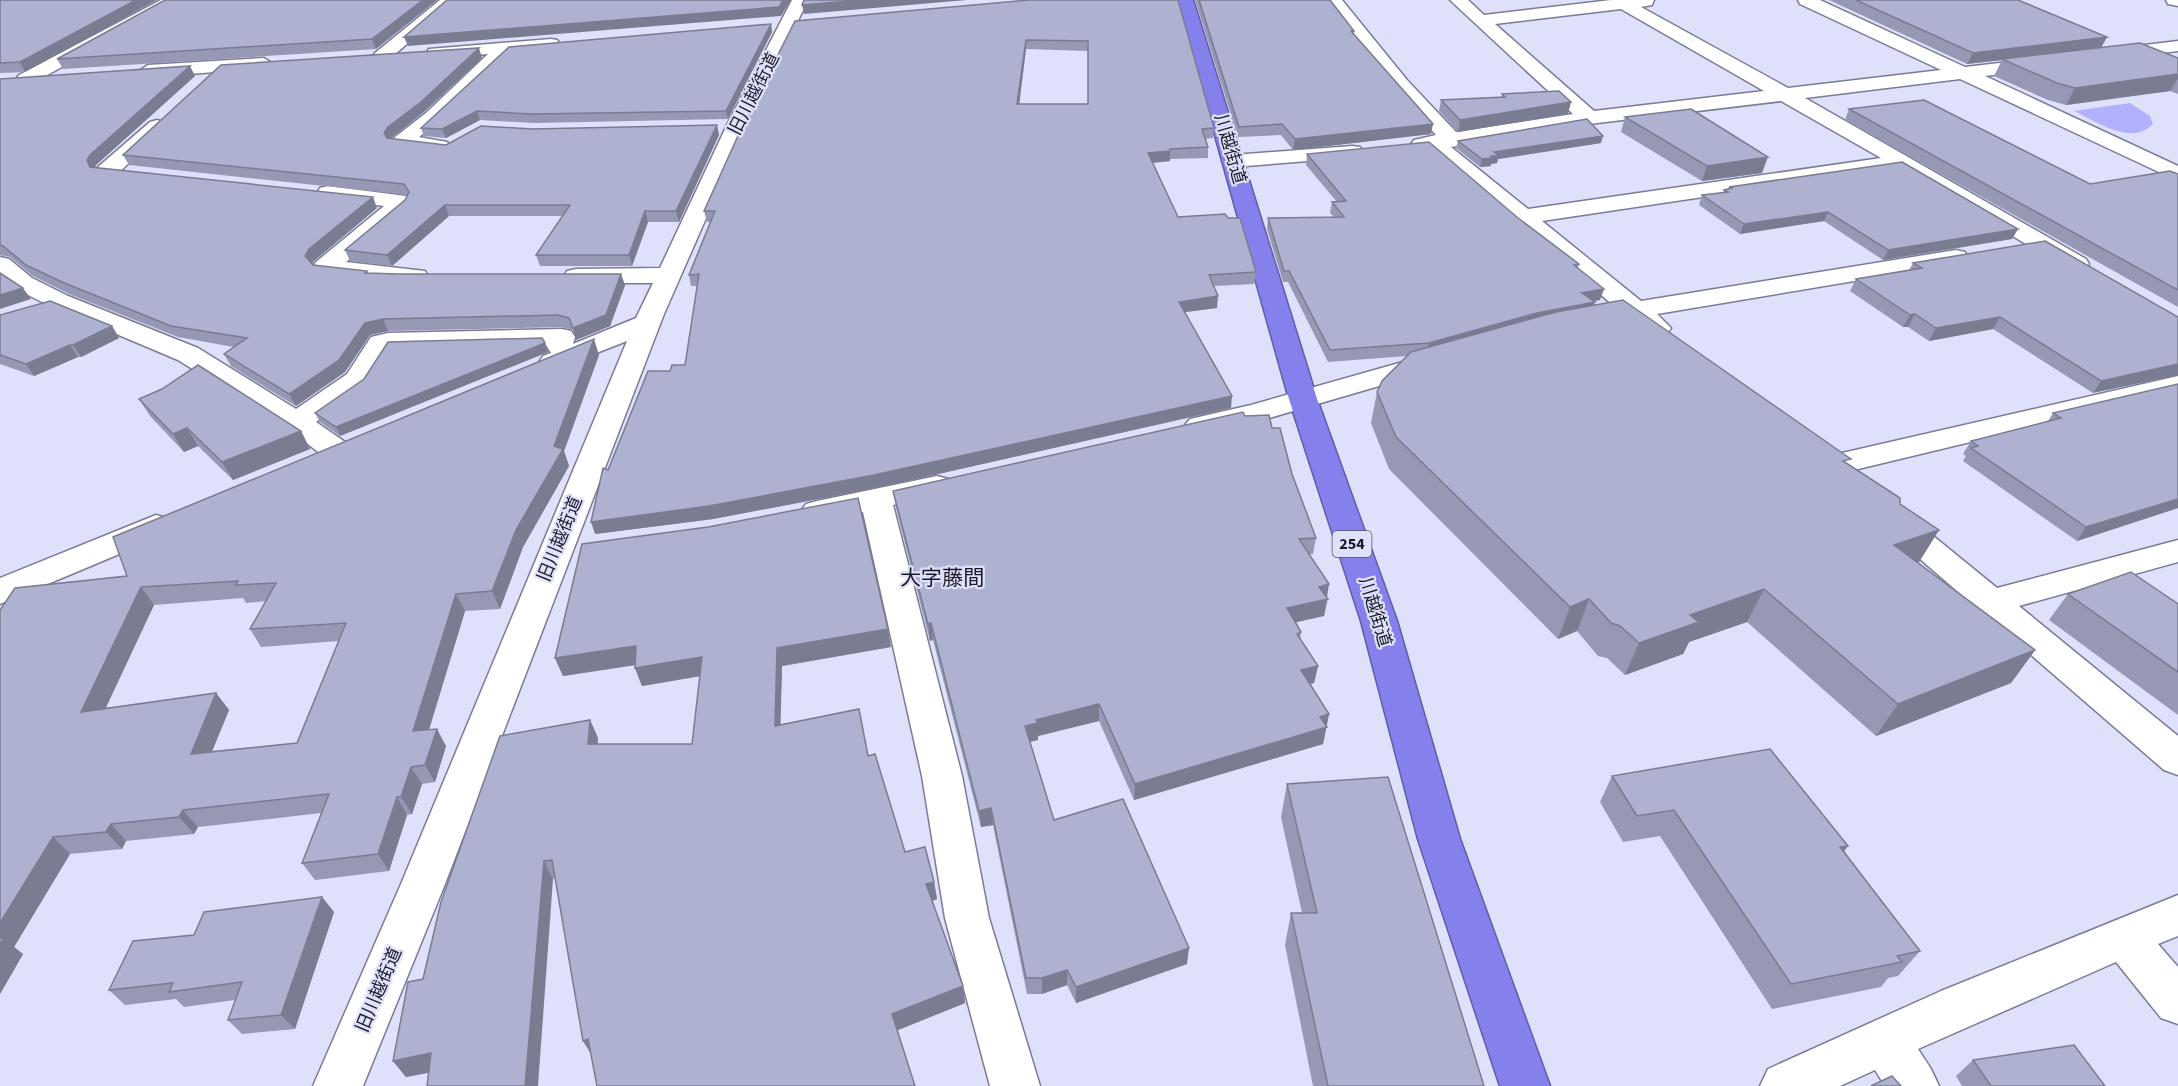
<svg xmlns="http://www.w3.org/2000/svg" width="2178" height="1086" viewBox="0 0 2178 1086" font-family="'Source Sans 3','Noto Sans JP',sans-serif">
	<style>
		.water { fill: #b1b2ff }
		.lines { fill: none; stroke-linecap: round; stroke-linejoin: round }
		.minor-casing { stroke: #797b98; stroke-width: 3 }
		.highway-casing { stroke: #605da7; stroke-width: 3 }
		.minor { fill: #fff; fill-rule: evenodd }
		.highway { fill: #8580ec; fill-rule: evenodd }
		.wall { fill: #9698b4; fill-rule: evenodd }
		.shaded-wall { fill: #7a7c92 }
		.building { fill: #afb1d1; stroke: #7a7c92; stroke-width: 1.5; fill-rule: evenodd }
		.labels { text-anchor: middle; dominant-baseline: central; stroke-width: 4.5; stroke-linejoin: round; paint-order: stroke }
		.shield { fill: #dfe1fb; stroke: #565667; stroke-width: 1.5 }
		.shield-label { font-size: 16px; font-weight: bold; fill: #1b1b27 }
		.street-label { font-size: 18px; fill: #1b1b27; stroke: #dfe1fb }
		.quarter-label { font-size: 21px; fill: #1b1b27; stroke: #dfe1fb }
	</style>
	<rect width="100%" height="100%" fill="#dfe1fb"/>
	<!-- water -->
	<path class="water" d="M2130,103L2150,116L2153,124C2131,147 2096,121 2074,111Z"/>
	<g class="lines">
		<defs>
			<g id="minor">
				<polygon points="161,0 182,0 33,83 19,83 16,79 19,75"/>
				<polygon points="440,0 458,0 387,61 375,61 372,57 375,53"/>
				<polygon points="792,0 808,0 746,127 664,314 445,884 363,1086 313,1086 401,884 627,341 553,370 543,368 539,362 543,356 551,353 546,345 391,349 367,386 316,422 348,444 352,451 348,458 337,460 326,458 287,428 178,360 50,306 14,288 0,277 0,257 9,259 32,278 68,296 198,348 296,409 347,374 371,337 388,333 562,329 571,331 575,337 573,344 636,318 653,283 576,283 567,281 564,276 567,271 576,269 660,268 726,127"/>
				<path d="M1325,0H1342L1407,80L1456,132L1573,114L1450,0H1468L1484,15L1611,0H1654L1652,5L1641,7L1788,88L1941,70L1800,4L1798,0H1820L1965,67L2042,58L2049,60L2051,64L2049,68L1985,76L2178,166V181L1960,79L1805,98L2086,259L2089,264L2086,269L2077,271L2068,269L1898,168L1542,221L1641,301L1956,250L1965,252L1968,257L1965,262L1956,264L1657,314L1671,328L1667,334C1648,338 1641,325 1626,316L1428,149L1414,148L1411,144L1414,140L1436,135L1393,88ZM1621,9L1764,91L1594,111L1495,24ZM1781,101L1881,158L1528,209L1451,147L1589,124Z"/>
				<polygon points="2166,0 2178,0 2178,6 2168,4"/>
				<path d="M551,39L557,40L560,44L557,48L511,53L440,121L419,137L447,142L451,146L447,150C431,154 409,149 393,145L390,141L426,113L488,54L435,58L426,53L429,49Z"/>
				<polygon points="2178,41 2178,51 2111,59 2102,54 2111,49"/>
				<polygon points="264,58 273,64 271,68 148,77 139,71 148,65"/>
				<polygon points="157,120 164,122 167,126 164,130 114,177 98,177 95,172 98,167 150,122"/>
				<polygon points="1352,146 1360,147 1363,152 1360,157 1233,167 1225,166 1222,161 1225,156 1233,155"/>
				<polygon points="328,186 406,196 411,204 408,209 346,262 425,271 428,276 425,281 416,283 316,272 313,267 316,262 384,206 320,198 317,193 320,188"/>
				<polygon points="1431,354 1441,356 1445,362 1441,368 1266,419 1200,434 1190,431 1185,425 1190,419 1251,405"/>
				<polygon points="2178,376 2178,392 1829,476 1818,473 1814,466 1818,459 1829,456"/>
				<polygon points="937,476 948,479 953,486 948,493 893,505 962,776 989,918 1040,1086 990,1086 945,918 922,776 863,512 817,521 806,518 801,511 806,504 817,501"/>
				<polygon points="1894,509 1905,513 1997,588 2178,540 2178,562 2019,606 2178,736 2178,775 2164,770 1883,527 1878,520 1883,513"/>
				<polygon points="156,515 167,518 172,526 167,534 0,604 0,578"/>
				<polygon points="2178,895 2178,936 2158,944 2178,967 2178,1024 2161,1018 2116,962 1918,1049 1931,1069 1939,1086 1885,1086 1875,1070 1840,1086 1760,1086 1768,1069 1941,991"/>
			</g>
			<polygon id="highway" points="1177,0 1193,0 1317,399 1397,621 1460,839 1550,1086 1500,1086 1418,839 1361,621 1289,399"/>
		</defs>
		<!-- minor casing -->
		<use href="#minor" class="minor-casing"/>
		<!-- highway casing -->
		<use href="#highway" class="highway-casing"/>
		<!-- minor -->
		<use href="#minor" class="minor"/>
		<!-- highway -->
		<use href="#highway" class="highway"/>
	</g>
	<!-- wall -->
	<g class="wall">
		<polygon points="0,0 25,72 0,73"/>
		<polygon points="437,0 376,49 63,69 57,59"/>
		<path d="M1029,0L1214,128L1213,138L1205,139L1208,147V158L1170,159V161L1153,163L1178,217L1256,272L1254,284L1214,286L1217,308L1185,312L1231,408L876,488L713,519L595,534L608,470L670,371L685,365L697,286H691L689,275L710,222H707L704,211ZM1026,49L1088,51V104H1019Z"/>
		<polygon points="1195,0 1330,0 1354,31 1354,34 1431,134 1293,150 1281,135 1238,137"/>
		<polygon points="1829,0 2018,0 2107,37 2101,47 2178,58 2178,94 2170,91 2066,105 2048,100 1994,76 2002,60 1967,64"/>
		<polygon points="771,24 772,32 728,119 535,123 480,120 446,138 424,136 421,128"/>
		<polygon points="482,58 425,111 391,139 446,145 532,129 719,135 679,222 648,222 632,266 540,266 536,255 563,216 449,216 392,266 350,261 345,250 405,200 408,195 129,165 123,155"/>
		<polygon points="195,76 96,165 95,168 377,208 314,261 312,264 313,265 367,271 368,273 625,285 610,326 576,340 573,330 562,327 388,331 370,335 345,372 296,406 231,366 224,354 234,347 178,337 69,294 33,276 10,257 0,255 0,79"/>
		<polygon points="1502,94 1568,114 1458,132 1439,111 1441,100 1502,97"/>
		<polygon points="1849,109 2090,184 2178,174 2178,307 1845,120"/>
		<polygon points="1625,117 1762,173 1702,181 1621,132"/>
		<polygon points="1458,141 1601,143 1498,159 1497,163 1491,164 1491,166 1480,167 1456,148"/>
		<polygon points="1307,154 1518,218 1579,264 1578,268 1600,300 1594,301 1594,305 1848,464 1900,504 1939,530 1919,562 1917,562 2035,650 2011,683 1876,736 1747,622 1689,642 1683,654 1625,675 1607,658 1598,656 1577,631 1558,639 1389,469 1371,423 1377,392 1407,356 1328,362 1288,282 1283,282 1267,229 1268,218 1334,217 1330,213 1332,202 1337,202 1306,165"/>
		<polygon points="1729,187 2018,229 2012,239 1883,260 1824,221 1740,234 1699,205 1702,195 1723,193 1724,190 1728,189"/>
		<polygon points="1913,263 2176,317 2093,393 1993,329 1929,341 1908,327 1903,327 1850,291 1856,279 1909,270"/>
		<polygon points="0,315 112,326 119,338 81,357 78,357 34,376 0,364"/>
		<polygon points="545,343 548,352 340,436 320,422 315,413"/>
		<path d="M599,355L564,451L569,466L523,547L500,609L465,611L429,730L446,746L435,782L422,784L412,814L407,815L389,871L315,880L302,863L321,813L198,827L194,834L126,841L122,849L70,854L14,947L23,954L0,994V610L127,576ZM243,598L246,603L266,601L250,629L261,647L339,641L297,743L212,751L229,710L216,693L105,708L154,605Z"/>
		<polygon points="2178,384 2178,508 2077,541 1963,461 1966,456 1963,454 1971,441 2048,421 2053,413"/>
		<polygon points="139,399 301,431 310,449 233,480 198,446 184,452 150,416"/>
		<polygon points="1245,416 1272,428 1292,474 1316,538 1313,554 1309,555 1328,599 1324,616 1295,622 1301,632 1300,639 1318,666 1314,683 1310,684 1329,714 1323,744 1134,800 1099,721 1038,736 1038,740 1030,742 1054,820 1187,964 1076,1003 1067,985 1042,994 1027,994 993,825 981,827 933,640 930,641 896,508 893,491"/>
		<polygon points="2068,594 2178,604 2178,715 2049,620"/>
		<polygon points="891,647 782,666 780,725 868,756 905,852 934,882 937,899 932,901 963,986 965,1003 897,1030 591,1054 555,878 553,879 429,1073 406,1077 393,1061 423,979 590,720 598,738 597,744 692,744 700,676 642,686 635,668 635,665 563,676 555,658"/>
		<polygon points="1612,776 1844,851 1920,951 1898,976 1888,978 1881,987 1772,1009 1660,836 1623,842 1600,802"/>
		<polygon points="1287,784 1484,1086 1313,1086 1285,945 1291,913 1302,913 1281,817"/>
		<polygon points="322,897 334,912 295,1029 242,1034 228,1020 235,1000 184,1007 176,999 125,1005 109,990 194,935"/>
		<polygon points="1973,1060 2105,1086 1962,1086 1956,1076"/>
	</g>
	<!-- shaded-wall -->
	<g class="shaded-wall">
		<polygon points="136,0 157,0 25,72 20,62"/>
		<polygon points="423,0 437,0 376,49 372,39"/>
		<polygon points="783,0 791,0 781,16 408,46 404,37"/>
		<polygon points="863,0 967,0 804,14 802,5"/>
		<polygon points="771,24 772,32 728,119 726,111"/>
		<polygon points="2107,37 2101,48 2002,59 2002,60 1967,64 1973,53"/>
		<polygon points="1026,40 1026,49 1018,114 1017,104"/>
		<polygon points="479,48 482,58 425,111 392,137 388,143 384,133 388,127"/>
		<polygon points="190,66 195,76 96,165 93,171 90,167 87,160 90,155"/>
		<polygon points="2178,74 2178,78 2170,91 2066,105 2075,88"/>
		<polygon points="1571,102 1568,114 1458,132 1460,120"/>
		<polygon points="477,111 480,120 446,138 442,129"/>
		<polygon points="1433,124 1431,134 1293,150 1295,139"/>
		<polygon points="717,125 719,135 679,222 676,211"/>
		<polygon points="1603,136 1601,143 1498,159 1497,163 1491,164 1491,166 1480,167 1482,159 1494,152"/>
		<polygon points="1170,151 1170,161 1148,163 1148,153"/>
		<polygon points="1768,157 1762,173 1702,181 1707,166"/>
		<polygon points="373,197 377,208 314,261 311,267 305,256 309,249"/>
		<polygon points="445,205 449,216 392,266 387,255"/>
		<polygon points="645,211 648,222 632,266 629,255"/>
		<polygon points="1828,212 1824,221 1740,234 1744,224"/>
		<polygon points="2018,229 2012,239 1883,260 1888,250"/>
		<polygon points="621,274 625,285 610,326 576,340 573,328"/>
		<polygon points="23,288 31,299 0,309 0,295"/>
		<polygon points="1604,289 1600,300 1579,304 1582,293"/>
		<polygon points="1218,296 1217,308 1178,313 1179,302"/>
		<polygon points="1595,302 1591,314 1426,355 1429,343 1537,313"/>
		<polygon points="1915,314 1908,327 1903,327 1910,315"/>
		<polygon points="2000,317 1993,329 1929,341 1936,328"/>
		<polygon points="383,319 388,331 370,335 345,372 296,406 289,394 365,323"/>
		<polygon points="112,326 119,338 81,357 73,345"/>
		<polygon points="594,339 599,355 564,451 569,466 523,547 500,609 492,591 516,530 554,446"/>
		<polygon points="545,343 548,352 340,436 336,427"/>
		<polygon points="70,345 78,357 34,376 26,364"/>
		<polygon points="2178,364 2178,375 2093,393 2101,381"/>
		<polygon points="1232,396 1231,408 876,488 713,519 595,534 591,522"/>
		<polygon points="187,428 198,446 184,452 173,434"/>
		<polygon points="301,431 310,449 233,480 222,462"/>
		<polygon points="2178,499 2178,508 2077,541 2086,527"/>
		<polygon points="1939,530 1919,562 1875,577 1894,545"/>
		<polygon points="1329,584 1324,616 1284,625 1287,608 1319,587"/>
		<polygon points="141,587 154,605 96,729 81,712"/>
		<polygon points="1764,589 1747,622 1689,642 1683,654 1625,675 1639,643 1690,615"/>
		<polygon points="456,594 465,611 423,749 413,731"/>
		<polygon points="1589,599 1577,631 1558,639 1570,607"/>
		<polygon points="931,623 933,640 930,641 928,624"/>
		<polygon points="888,629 891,647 782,666 780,744 775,726 777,648"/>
		<polygon points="636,646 642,664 563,676 555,658"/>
		<polygon points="2035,650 2011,683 1876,736 1898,704"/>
		<polygon points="702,657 707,675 642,686 635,668"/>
		<polygon points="1318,666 1314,683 1299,687 1301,670"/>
		<polygon points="216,693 229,710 204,771 191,754"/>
		<polygon points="1099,704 1099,721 1038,736 1038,740 1026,743 1025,726 1036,720"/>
		<polygon points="1329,714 1323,744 1134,800 1135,784"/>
		<polygon points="590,720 598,738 596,762 588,744"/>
		<polygon points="437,729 446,746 435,782 425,765"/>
		<polygon points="411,767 422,784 412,814 401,797"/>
		<polygon points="397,797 407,815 389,871 378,854"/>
		<polygon points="991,808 993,825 981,827 979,811"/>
		<polygon points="183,810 198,827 194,834 179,817"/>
		<polygon points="111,824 126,841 122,849 106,832"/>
		<polygon points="53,837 70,854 14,947 23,954 0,994 0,923"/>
		<polygon points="1848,846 1829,872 1840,847"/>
		<polygon points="544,861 553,879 538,1086 525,1086"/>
		<polygon points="934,882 937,899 929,902 926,884"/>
		<polygon points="322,897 334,912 295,1029 281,1015"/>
		<polygon points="1189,948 1187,964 1076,1003 1076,987"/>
		<polygon points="1067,970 1067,985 1042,994 1042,978"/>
		<polygon points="963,986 965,1003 896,1031 892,1014"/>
		<polygon points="588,1039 593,1057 583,1041"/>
		<polygon points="431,1053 444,1069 406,1077 393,1061"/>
	</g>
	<!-- building -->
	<g class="building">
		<polygon points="0,0 136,0 20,62 0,63"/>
		<polygon points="165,0 423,0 372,39 57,59"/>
		<polygon points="447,0 783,0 779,7 404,37"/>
		<polygon points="804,0 863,0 802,5"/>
		<path d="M1029,0H1178L1214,128L1202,129L1208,147L1170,149V151L1148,153L1178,217L1225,214L1228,218H1240L1256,272L1209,275L1218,296L1179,302L1232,396L874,475L709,506L591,522L603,468L608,470L648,371H670L672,365H685L699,274L689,275L715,211H704L746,118L795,21ZM1026,40L1088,41V104H1017Z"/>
		<polygon points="1199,0 1330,0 1354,31 1351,31 1433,124 1295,139 1282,124 1239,127"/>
		<polygon points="1856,0 2018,0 2107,37 1973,53"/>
		<polygon points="771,24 726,111 532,114 477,111 442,129 421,128 509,47"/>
		<polygon points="2140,43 2178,58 2178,74 2075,88 2057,83 2002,59"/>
		<polygon points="479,48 421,102 388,127 384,133 387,138 446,145 481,126 532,129 717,125 676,211 645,211 629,255 536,255 570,205 445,205 387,255 345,250 405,200 409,192 404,184 123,155 221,65"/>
		<polygon points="190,66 90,155 87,160 90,167 373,197 309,249 305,256 313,265 367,271 365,273 399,274 621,274 606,315 573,328 569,318 558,315 383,319 365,323 339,360 289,394 224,354 247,338 171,326 62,282 26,265 3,246 0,245 0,79"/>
		<polygon points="1559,91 1571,102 1460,120 1441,100 1505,97 1502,94"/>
		<polygon points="1924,100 2090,184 2170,171 2178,174 2178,290 1849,109"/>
		<polygon points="1691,109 1768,157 1707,166 1625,117"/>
		<polygon points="1587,119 1603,136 1494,152 1499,156 1491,156 1493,158 1482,159 1458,141"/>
		<polygon points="1429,142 1518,218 1579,264 1574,265 1604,289 1582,293 1595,302 1537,313 1429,343 1330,350 1289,271 1284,271 1268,218 1344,217 1332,202 1346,201 1307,154"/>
		<polygon points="1902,162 2018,229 1888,250 1828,212 1744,224 1702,195 1728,192 1724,190 1732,188 1729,187"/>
		<polygon points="2045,241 2178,317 2178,364 2101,381 2000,317 1936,328 1915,314 1910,315 1856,279 1922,268 1913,263"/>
		<polygon points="0,273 23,288 0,295"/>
		<polygon points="1623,300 1848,457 1851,459 1843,461 1900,498 1900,504 1939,530 1894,545 2035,650 1898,704 1764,589 1690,615 1699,622 1639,643 1620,626 1611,623 1589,599 1570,607 1396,437 1377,392 1382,381 1411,352 1556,312"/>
		<polygon points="50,301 112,326 73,345 70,345 26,364 0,355 0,315"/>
		<polygon points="542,338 545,343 336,427 315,413 364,379 388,342"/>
		<path d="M594,339L554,446L563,449L516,530L492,591L456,594L413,731L437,729L425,765L411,767L401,797H397L378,854L302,863L329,794L183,810L179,817L111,824L106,832L53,837L0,923V610L15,588L127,576L113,537ZM238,581L235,585L276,583L250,629L346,623L297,743L191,754L216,693L81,712L141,587Z"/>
		<polygon points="198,365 301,431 222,462 187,428 173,434 139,399 162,389"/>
		<polygon points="2178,384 2178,499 2086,527 1971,448 1978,446 1971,441 2061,418 2053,413"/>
		<polygon points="1243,412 1245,416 1269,415 1272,428 1280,428 1292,474 1316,538 1299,539 1329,584 1319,587 1328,599 1287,608 1301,632 1297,634 1318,666 1301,670 1329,714 1320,717 1327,727 1135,784 1099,704 1036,720 1038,723 1025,726 1054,820 1123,799 1189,948 1076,987 1067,970 1042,978 1026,978 991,808 979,811 931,623 928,624 893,491"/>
		<polygon points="858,498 888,629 777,648 775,726 859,709 868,756 875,754 905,852 925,847 934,882 926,884 963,986 892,1014 915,1086 597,1086 588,1039 583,1041 552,860 544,861 525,1086 427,1086 431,1053 393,1061 408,982 423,979 441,902 500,736 590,720 588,744 692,744 702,657 635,668 636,646 555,658 582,544 708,527"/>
		<polygon points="2131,572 2178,604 2178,672 2068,594"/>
		<polygon points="1770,749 1848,846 1840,847 1920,951 1897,956 1902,962 1791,984 1674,810 1637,816 1612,776"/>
		<polygon points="1388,777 1484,1086 1328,1086 1291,913 1317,913 1287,784"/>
		<polygon points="322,897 281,1015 228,1020 242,982 169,992 173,983 109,990 133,941 194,935 204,912"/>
		<polygon points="0,938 4,938 0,945"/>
		<polygon points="2074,1045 2105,1086 1991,1086 1973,1060"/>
		<polygon points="1892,1076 1901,1086 1871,1086"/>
	</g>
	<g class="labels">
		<!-- shield labels -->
		<rect class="shield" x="1332.5" y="531" width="39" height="26" rx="4.5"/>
		<g class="shield-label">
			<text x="1352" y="544">254</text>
		</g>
		<!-- street labels -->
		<g class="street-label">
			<text transform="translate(754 94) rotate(-63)">旧川越街道</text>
			<text transform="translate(1230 149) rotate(74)">川越街道</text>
			<text transform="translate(560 539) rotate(-68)">旧川越街道</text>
			<text transform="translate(1375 612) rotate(73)">川越街道</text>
			<text transform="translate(379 990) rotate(-67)">旧川越街道</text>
		</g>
		<!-- quarter labels -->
		<g class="quarter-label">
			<text x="942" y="578">大字藤間</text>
		</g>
	</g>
</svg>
